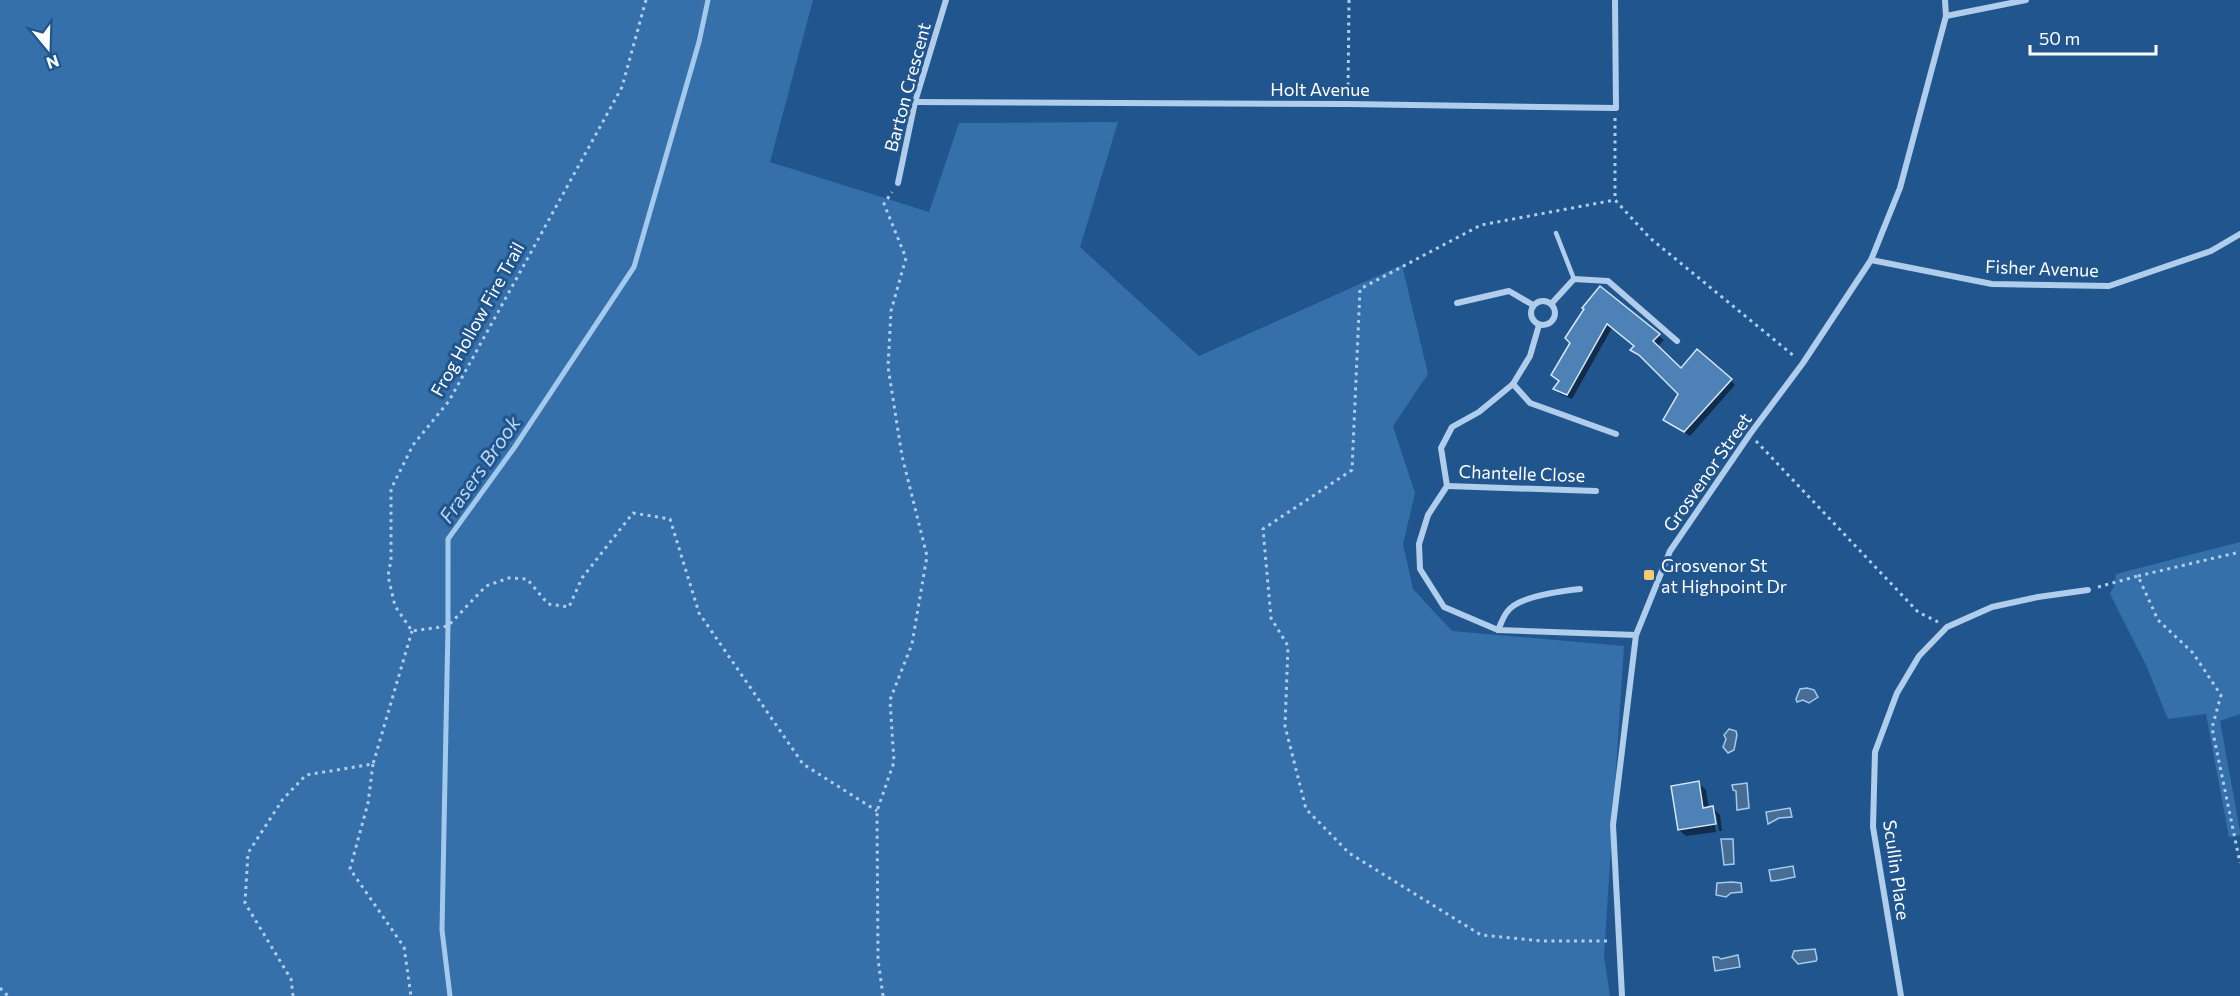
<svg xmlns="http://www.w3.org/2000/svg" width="2240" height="996" viewBox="0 0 2240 996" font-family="Commissioner,sans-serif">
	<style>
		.green { fill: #3570aa }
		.water { fill: #486d94; stroke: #a3c9ed; stroke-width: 1.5 }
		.shadow { fill: #0007 }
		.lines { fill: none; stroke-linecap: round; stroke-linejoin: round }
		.stream { stroke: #a3c9ed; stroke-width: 5 }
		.building { fill: #4e81b6; stroke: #d5e7f9; stroke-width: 1.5 }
		.path { stroke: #b0cdec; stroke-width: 3; stroke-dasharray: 3 4.5; stroke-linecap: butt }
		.service { stroke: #b0cdec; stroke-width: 4.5 }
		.minor { stroke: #b0cdec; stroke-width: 6 }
		.poi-dot { fill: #f8cb71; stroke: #21558d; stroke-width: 2 }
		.labels { text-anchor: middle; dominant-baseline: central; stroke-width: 6; stroke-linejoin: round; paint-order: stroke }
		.street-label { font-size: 18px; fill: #fff; stroke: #21558d }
		.poi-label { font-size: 18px; fill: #fff; stroke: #21558d; text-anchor: start }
		.water-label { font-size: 20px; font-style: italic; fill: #bbd7f3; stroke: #21558d }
	</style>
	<rect width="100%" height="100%" fill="#21558d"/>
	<!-- green -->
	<g class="green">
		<polygon points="0,0 813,0 770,162 929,212 959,123 1118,122 1080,247 1199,356 1402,265 1428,374 1393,426 1415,493 1403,544 1413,589 1452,631 1624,646 1604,956 1610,996 0,996"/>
		<polygon points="2240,542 2240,714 2220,721 2240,831 2240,835 2229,837 2206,714 2168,719 2146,665 2110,594 2115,584 2116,574"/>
	</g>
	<!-- water -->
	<g class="water">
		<polygon points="1807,688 1814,690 1818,697 1809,703 1803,700 1797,702 1796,699 1800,689"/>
		<polygon points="1729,729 1736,731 1737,735 1734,750 1728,753 1723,747 1726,739 1724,735"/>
		<polygon points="1747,783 1749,808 1737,810 1736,791 1733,790 1732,785"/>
		<polygon points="1790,808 1792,817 1779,818 1768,824 1766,812"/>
		<polygon points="1721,839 1733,839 1734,864 1724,865"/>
		<path d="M1793,866L1795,877C1787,878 1780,881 1771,881L1769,870Z"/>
		<polygon points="1732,882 1741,883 1742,892 1731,893 1726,897 1716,895 1717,883"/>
		<polygon points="1815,949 1817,959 1816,961 1798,964 1792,957 1794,951"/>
		<polygon points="1738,955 1740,967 1715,971 1713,957 1718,957 1721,959"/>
	</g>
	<!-- shadow -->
	<g class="shadow">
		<polygon points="1600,288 1664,340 1657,347 1681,370 1731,380 1735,385 1690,436 1665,419 1679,393 1646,360 1632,350 1636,347 1612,328 1572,399 1560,394 1555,389 1560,382 1553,375"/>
		<polygon points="1699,783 1706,790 1709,809 1713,808 1720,815 1722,831 1719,831 1716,814 1713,814 1716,832 1686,836 1679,830"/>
	</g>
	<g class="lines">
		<!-- stream -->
		<polyline class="stream" points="450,996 442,930 448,626 448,539 514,448 634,267 699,42 708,0"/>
	</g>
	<!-- building -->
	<g class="building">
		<polygon points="1600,286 1660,334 1653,341 1681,368 1697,349 1732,379 1684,432 1663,420 1678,394 1639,355 1630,350 1634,346 1607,324 1567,395 1553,389 1559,381 1551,375 1570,343 1565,338 1584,309 1582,308"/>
		<polygon points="1699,781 1703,808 1713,806 1716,824 1678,830 1671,786"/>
	</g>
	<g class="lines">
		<!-- path -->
		<g class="path">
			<polyline points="646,0 622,87 449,401 413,445 391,489 391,560 388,576 395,606 412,631 448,626 486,586 509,578 527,579 548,604 569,607 582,578 633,513 670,519 699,613 803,764 877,811"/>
			<polyline points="1348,93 1349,0"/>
			<polyline points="1615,118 1615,200 1650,238 1794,356"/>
			<polyline points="1756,441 1918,612 1938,622"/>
			<polyline points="2138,576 2240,552"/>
			<polyline points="2098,587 2138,576 2158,620 2193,653 2221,695 2212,728 2240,863"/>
			<polyline points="373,764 368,803 350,869 404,947 411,996"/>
			<polyline points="1607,941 1541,941 1481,935 1349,853 1306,809 1285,726 1288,646 1271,618 1263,529 1352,470 1360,289 1481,225 1615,200"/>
			<polyline points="0,988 8,996"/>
			<polyline points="293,996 291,979 245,903 248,853 283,799 306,775 373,764 412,631"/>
			<polyline points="883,996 878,959 877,811 894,762 890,700 912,644 927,556 902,456 888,367 891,311 906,258 884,204 892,192"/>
		</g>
		<!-- service -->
		<polyline class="service" points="1556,233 1574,279"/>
		<!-- minor -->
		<g class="minor">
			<polyline points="1946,16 2026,0"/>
			<polyline points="915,102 1348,104 1616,108 1615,0"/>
			<polyline points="898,183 915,102 946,0"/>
			<polyline points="1871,260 1992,284 2109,286 2211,251 2240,234"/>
			<circle cx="1543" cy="313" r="12"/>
			<polyline points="1457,303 1509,291 1533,305"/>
			<polyline points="1552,303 1574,279 1608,281 1677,341"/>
			<polyline points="1539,325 1530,356 1513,384 1479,412 1452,427 1441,448 1447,486 1428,515 1419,544 1420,569 1444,607 1498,630 1636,635"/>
			<polyline points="1513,384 1530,403 1616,434"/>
			<polyline points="1447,486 1596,491"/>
			<path d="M1498,630C1501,624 1503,617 1507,612C1518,596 1561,591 1580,589"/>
			<polyline points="1622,996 1613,825 1636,635 1670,551 1750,434 1803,363 1871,260 1900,188 1946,16 1945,0"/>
			<polyline points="1901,996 1873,827 1875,752 1897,693 1919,656 1947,627 1992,607 2038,597 2088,590"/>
		</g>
	</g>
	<!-- markers -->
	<rect class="poi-dot" x="1643" y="569" width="12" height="12" rx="3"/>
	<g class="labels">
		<!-- street labels -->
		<g class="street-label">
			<text transform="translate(907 87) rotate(-75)">Barton Crescent</text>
			<text x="1320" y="89">Holt Avenue</text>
			<text transform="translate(2042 268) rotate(2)">Fisher Avenue</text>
			<text transform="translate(477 319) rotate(-61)">Frog Hollow Fire Trail</text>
			<text transform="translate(1707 472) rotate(-55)">Grosvenor Street</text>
			<text transform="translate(1522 473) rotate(2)">Chantelle Close</text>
			<text transform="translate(1897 870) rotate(82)">Scullin Place</text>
		</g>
		<!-- poi labels -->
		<g class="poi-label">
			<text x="1661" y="565">Grosvenor St<tspan x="1661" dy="21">at Highpoint Dr</tspan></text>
		</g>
		<!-- water labels -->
		<g class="water-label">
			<text transform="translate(479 469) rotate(-55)">Frasers Brook</text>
		</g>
	</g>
	<!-- north arrow -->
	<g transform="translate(48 48) rotate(161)" stroke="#21558d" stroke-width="4.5" paint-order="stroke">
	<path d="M0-4.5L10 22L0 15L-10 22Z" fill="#ffffff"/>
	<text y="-9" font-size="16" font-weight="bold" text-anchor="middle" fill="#ffffff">N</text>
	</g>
	<!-- scale -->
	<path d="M2030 45v9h126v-9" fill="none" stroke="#ffffff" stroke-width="3"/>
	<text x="2039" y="45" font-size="18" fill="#ffffff" stroke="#21558d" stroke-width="4.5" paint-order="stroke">50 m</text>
</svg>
